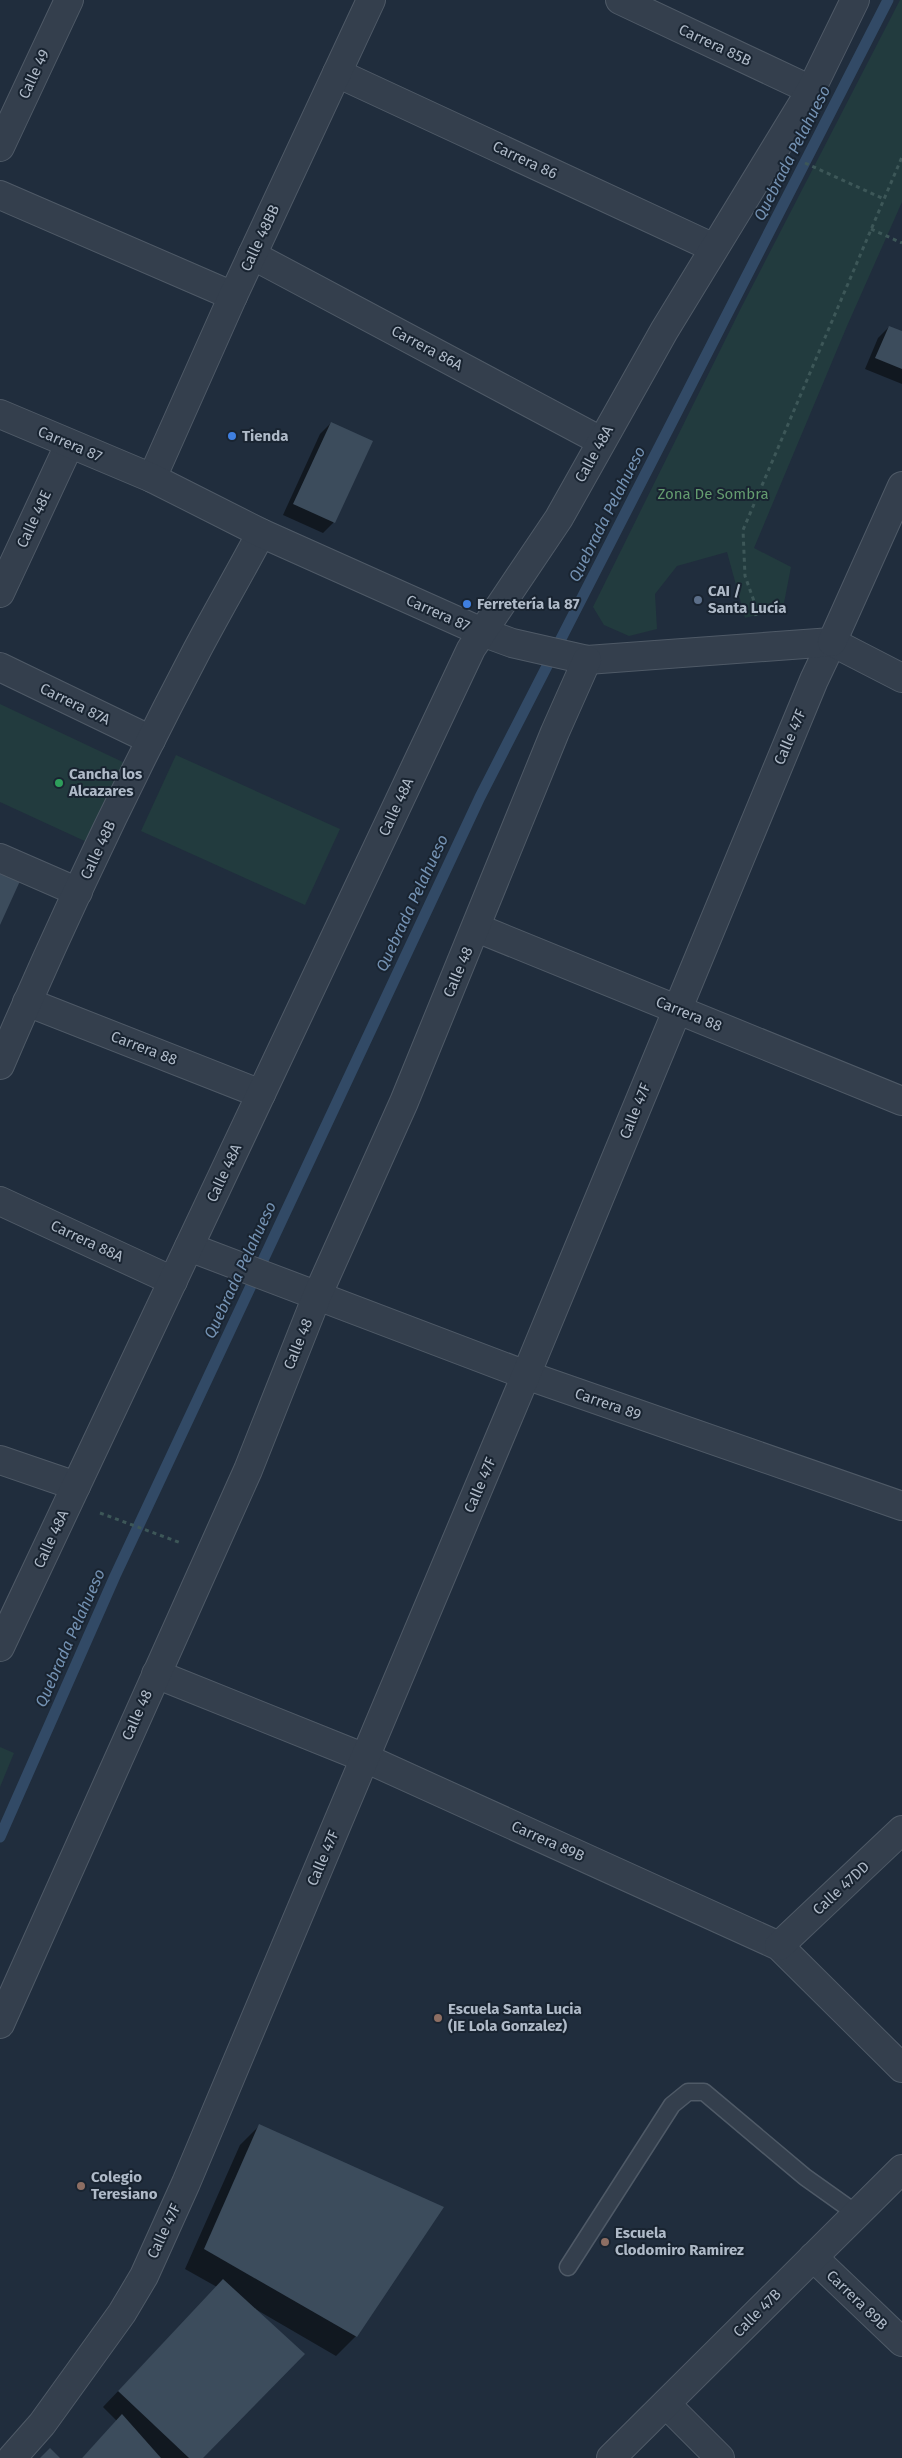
<svg xmlns="http://www.w3.org/2000/svg" width="902" height="2458" viewBox="0 0 902 2458" font-family="'Fira Sans',sans-serif">
	<style>
		.green { fill: #223b3e }
		.shadow { fill: #0007 }
		.lines { fill: none; stroke-linecap: round; stroke-linejoin: round }
		.stream { stroke: #324a66; stroke-width: 11 }
		.building { fill: #3c4c5c }
		.service-casing { stroke: #4f5a67; stroke-width: 19 }
		.minor-casing { stroke: #4f5a67; stroke-width: 30 }
		.tertiary-casing { stroke: #4f5a67; stroke-width: 30 }
		.path { stroke: #3d5758; stroke-width: 3; stroke-dasharray: 4 4; stroke-linecap: butt }
		.service { stroke: #343f4d; stroke-width: 16 }
		.minor { stroke: #343f4d; stroke-width: 28 }
		.tertiary { stroke: #343f4d; stroke-width: 28 }
		.shop-dot { fill: #3f7fe0; stroke: #192431; stroke-width: 2 }
		.service-dot { fill: #5c6f8a; stroke: #192431; stroke-width: 2 }
		.leisure-dot { fill: #2e9e5b; stroke: #192431; stroke-width: 2 }
		.education-dot { fill: #8d6e63; stroke: #192431; stroke-width: 2 }
		.labels { text-anchor: middle; dominant-baseline: central; stroke-width: 4; stroke-linejoin: round; paint-order: stroke }
		.street-label { font-size: 15px; fill: #afbac8; stroke: #192431 }
		.poi-label { font-size: 15px; font-weight: bold; fill: #afbac8; stroke: #192431; text-anchor: start }
		.park-label { font-size: 15px; fill: #649c6f; stroke: #192431 }
		.water-label { font-size: 16px; font-style: italic; fill: #7492b3; stroke: #192431 }
	</style>
	<rect width="100%" height="100%" fill="#202d3d"/>
	<!-- green -->
	<g class="green">
		<polygon points="900,0 902,0 902,202 847,326 754,548 791,567 783,608 745,618 727,552 677,566 655,594 657,629 629,636 604,625 593,607 741,308"/>
		<polygon points="0,704 127,764 89,843 0,802"/>
		<polygon points="176,755 340,829 305,905 141,831"/>
		<polygon points="0,1747 14,1753 0,1787"/>
	</g>
	<!-- shadow -->
	<g class="shadow">
		<polygon points="889,327 902,333 902,384 865,369 878,338"/>
		<polygon points="331,423 371,442 333,523 323,533 283,515 320,434"/>
		<polygon points="260,2125 356,2336 336,2356 257,2310 201,2458 82,2458 117,2421 103,2407 217,2287 185,2269 240,2145"/>
	</g>
	<g class="lines">
		<!-- stream -->
		<polyline class="stream" points="0,1837 115,1576 480,797 888,0"/>
	</g>
	<!-- building -->
	<g class="building">
		<polygon points="889,326 902,331 902,369 875,358"/>
		<polygon points="331,422 373,441 335,523 293,504"/>
		<polygon points="0,872 20,881 0,925"/>
		<polygon points="259,2124 444,2207 357,2337 204,2249"/>
		<polygon points="223,2279 305,2354 203,2458 189,2458 118,2391"/>
		<polygon points="122,2414 161,2458 82,2458"/>
		<polygon points="50,2448 60,2458 40,2458"/>
	</g>
	<g class="lines">
		<defs>
			<polyline id="service" points="568,2267 672,2105 688,2092 704,2092 805,2177 857,2214"/>
			<g id="minor">
				<polyline points="620,0 811,90"/>
				<polyline points="337,73 714,248"/>
				<polyline points="0,147 69,0"/>
				<polyline points="0,195 233,296"/>
				<polyline points="252,255 601,441"/>
				<polyline points="152,478 233,296 371,0"/>
				<polyline points="0,593 69,445"/>
				<polyline points="0,667 151,740"/>
				<polyline points="0,858 78,892"/>
				<polyline points="477,928 902,1101"/>
				<polyline points="27,1002 261,1094"/>
				<path d="M0,1065C60,925 125,787 196,652C217,612 240,573 261,533"/>
				<polyline points="0,1201 173,1281"/>
				<polyline points="189,1247 526,1375 902,1506"/>
				<polyline points="0,1460 76,1486"/>
				<polyline points="156,1674 365,1758 779,1946 902,2068"/>
				<polyline points="779,1946 902,1830"/>
				<polyline points="813,2257 902,2342"/>
				<polyline points="666,2404 720,2458"/>
				<polyline points="12,2458 42,2424 122,2313 144,2276 186,2183 526,1375 814,680 832,642"/>
				<polyline points="611,2458 902,2169"/>
			</g>
			<g id="tertiary">
				<polyline points="0,414 152,478 261,533 482,632 512,643 587,660 832,642 902,678"/>
				<polyline points="832,642 902,486"/>
				<polyline points="0,1647 471,649 559,518 664,331 811,90 855,0"/>
				<polyline points="0,2024 248,1470 317,1296 404,1102 555,732 587,660"/>
			</g>
		</defs>
		<!-- service casing -->
		<use href="#service" class="service-casing"/>
		<!-- minor casing -->
		<use href="#minor" class="minor-casing"/>
		<!-- tertiary casing -->
		<use href="#tertiary" class="tertiary-casing"/>
		<!-- path -->
		<g class="path">
			<polyline points="805,163 884,199"/>
			<polyline points="871,229 902,243"/>
			<polyline points="756,616 754,601 745,576 743,530 902,157"/>
			<polyline points="100,1513 181,1543"/>
		</g>
		<!-- service -->
		<use href="#service" class="service"/>
		<!-- minor -->
		<use href="#minor" class="minor"/>
		<!-- tertiary -->
		<use href="#tertiary" class="tertiary"/>
	</g>
	<!-- markers -->
	<g class="shop-dot">
		<circle cx="232" cy="436" r="5"/>
		<circle cx="467" cy="604" r="5"/>
	</g>
	<circle class="service-dot" cx="698" cy="600" r="5"/>
	<circle class="leisure-dot" cx="59" cy="783" r="5"/>
	<g class="education-dot">
		<circle cx="438" cy="2018" r="5"/>
		<circle cx="81" cy="2186" r="5"/>
		<circle cx="605" cy="2242" r="5"/>
	</g>
	<g class="labels">
		<!-- street labels -->
		<g class="street-label">
			<text transform="translate(715 45) rotate(25)">Carrera 85B</text>
			<text transform="translate(34 74) rotate(-65)">Calle 49</text>
			<text transform="translate(525 160) rotate(25)">Carrera 86</text>
			<text transform="translate(260 238) rotate(-65)">Calle 48BB</text>
			<text transform="translate(427 348) rotate(28)">Carrera 86A</text>
			<text transform="translate(70 444) rotate(23)">Carrera 87</text>
			<text transform="translate(594 454) rotate(-61)">Calle 48A</text>
			<text transform="translate(34 519) rotate(-65)">Calle 48E</text>
			<text transform="translate(438 613) rotate(24)">Carrera 87</text>
			<text transform="translate(75 704) rotate(26)">Carrera 87A</text>
			<text transform="translate(790 737) rotate(-67)">Calle 47F</text>
			<text transform="translate(396 807) rotate(-65)">Calle 48A</text>
			<text transform="translate(98 850) rotate(-65)">Calle 48B</text>
			<text transform="translate(458 972) rotate(-67)">Calle 48</text>
			<text transform="translate(689 1014) rotate(22)">Carrera 88</text>
			<text transform="translate(144 1048) rotate(21)">Carrera 88</text>
			<text transform="translate(635 1111) rotate(-68)">Calle 47F</text>
			<text transform="translate(224 1173) rotate(-65)">Calle 48A</text>
			<text transform="translate(87 1241) rotate(25)">Carrera 88A</text>
			<text transform="translate(298 1344) rotate(-68)">Calle 48</text>
			<text transform="translate(608 1404) rotate(19)">Carrera 89</text>
			<text transform="translate(480 1485) rotate(-67)">Calle 47F</text>
			<text transform="translate(51 1539) rotate(-65)">Calle 48A</text>
			<text transform="translate(137 1715) rotate(-66)">Calle 48</text>
			<text transform="translate(548 1841) rotate(24)">Carrera 89B</text>
			<text transform="translate(323 1858) rotate(-67)">Calle 47F</text>
			<text transform="translate(841 1888) rotate(-43)">Calle 47DD</text>
			<text transform="translate(164 2231) rotate(-65)">Calle 47F</text>
			<text transform="translate(857 2300) rotate(44)">Carrera 89B</text>
			<text transform="translate(757 2313) rotate(-45)">Calle 47B</text>
		</g>
		<!-- poi labels -->
		<g class="poi-label">
			<text x="242" y="436">Tienda</text>
			<text x="708" y="591">CAI /<tspan x="708" dy="17">Santa Lucía</tspan></text>
			<text x="477" y="604">Ferretería la 87</text>
			<text x="69" y="774">Cancha los<tspan x="69" dy="17">Alcazares</tspan></text>
			<text x="448" y="2009">Escuela Santa Lucia<tspan x="448" dy="17">(IE Lola Gonzalez)</tspan></text>
			<text x="91" y="2177">Colegio<tspan x="91" dy="17">Teresiano</tspan></text>
			<text x="615" y="2233">Escuela<tspan x="615" dy="17">Clodomiro Ramirez</tspan></text>
		</g>
		<!-- park labels -->
		<g class="park-label">
			<text x="713" y="494">Zona De Sombra</text>
		</g>
		<!-- water labels -->
		<g class="water-label">
			<text transform="translate(792 153) rotate(-63)">Quebrada Pelahueso</text>
			<text transform="translate(607 514) rotate(-63)">Quebrada Pelahueso</text>
			<text transform="translate(412 903) rotate(-65)">Quebrada Pelahueso</text>
			<text transform="translate(240 1270) rotate(-65)">Quebrada Pelahueso</text>
			<text transform="translate(70 1638) rotate(-66)">Quebrada Pelahueso</text>
		</g>
	</g>
</svg>
